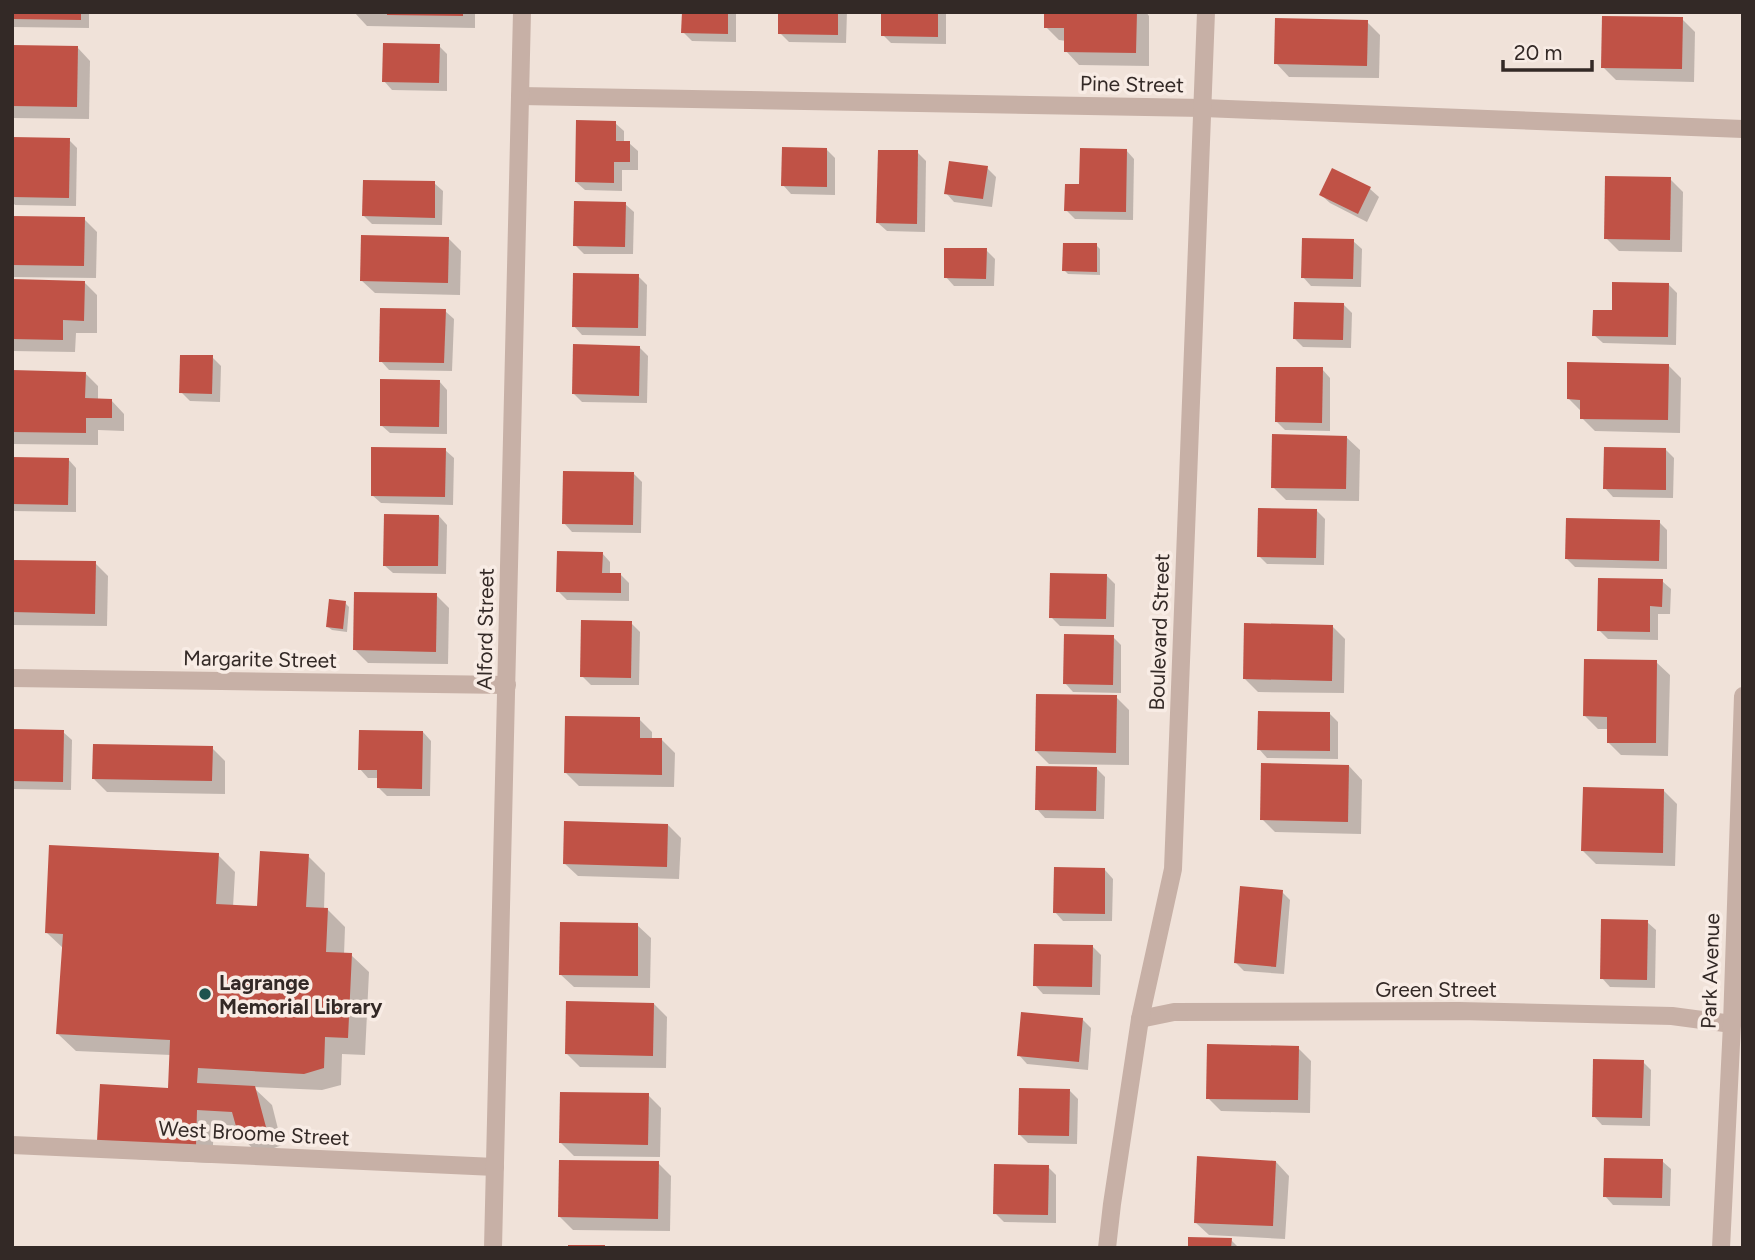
<svg xmlns="http://www.w3.org/2000/svg" width="1755" height="1260" viewBox="0 0 1755 1260" font-family="Figtree,sans-serif">
	<style>
		.shadow { fill: #0003 }
		.building { fill: #c05246 }
		.lines { fill: none; stroke-linecap: round; stroke-linejoin: round }
		.street { stroke: #c7b0a6; stroke-width: 18 }
		.poi-dot { fill: #1e534e; stroke: #f8ece5; stroke-width: 2.5 }
		.labels { text-anchor: middle; dominant-baseline: central; stroke-width: 7; stroke-linejoin: round; paint-order: stroke }
		.street-label { font-size: 21px; fill: #332926; stroke: #f8ece5 }
		.poi-label { font-size: 21px; font-weight: bold; fill: #332926; stroke: #f8ece5; text-anchor: start }
	</style>
	<rect width="100%" height="100%" fill="#f0e2d9"/>
	<!-- shadow -->
	<g class="shadow">
		<polygon points="12,12 89,12 89,28 12,27"/>
		<polygon points="354,12 475,12 475,28 367,26"/>
		<polygon points="683,12 736,12 736,42 692,41 683,32"/>
		<polygon points="780,12 847,12 846,43 789,42 780,33"/>
		<polygon points="883,12 946,12 946,44 891,43 883,35"/>
		<polygon points="1046,12 1146,12 1149,16 1149,66 1079,65 1066,51 1066,41 1059,40 1046,27"/>
		<polygon points="1682,19 1695,32 1694,82 1616,80 1603,67"/>
		<polygon points="1367,22 1380,35 1379,78 1289,77 1276,63"/>
		<polygon points="12,46 77,47 90,61 89,119 12,118"/>
		<polygon points="439,46 447,54 447,91 392,90 384,81"/>
		<polygon points="615,123 624,131 624,143 629,143 638,151 638,170 622,170 622,191 585,190 576,182"/>
		<polygon points="12,139 69,140 77,148 76,206 15,205 12,202"/>
		<polygon points="827,150 835,158 835,195 791,194 783,185"/>
		<polygon points="1126,150 1134,159 1133,220 1075,219 1066,210 1081,186"/>
		<polygon points="917,152 926,161 925,232 887,231 878,223"/>
		<polygon points="987,168 996,177 992,207 954,202 946,193"/>
		<polygon points="1670,179 1683,192 1682,252 1619,251 1606,238"/>
		<polygon points="434,183 443,191 442,225 372,224 364,216"/>
		<polygon points="1370,189 1379,197 1367,222 1330,203 1321,195"/>
		<polygon points="625,204 634,212 633,254 584,254 575,245"/>
		<polygon points="12,217 84,219 97,232 96,278 12,277"/>
		<polygon points="448,238 461,251 460,295 375,293 361,280"/>
		<polygon points="1353,241 1362,249 1361,287 1311,286 1303,277"/>
		<polygon points="1096,245 1100,249 1100,275 1068,274 1064,270"/>
		<polygon points="986,250 995,259 994,286 954,286 946,277"/>
		<polygon points="638,276 647,285 646,336 582,335 574,326"/>
		<polygon points="12,281 84,282 97,295 97,333 76,333 75,352 12,351"/>
		<polygon points="1668,284 1677,293 1676,345 1603,343 1594,335 1613,312"/>
		<polygon points="1343,304 1352,313 1351,348 1303,347 1295,339"/>
		<polygon points="445,311 454,319 452,371 389,370 381,361"/>
		<polygon points="639,347 648,356 647,403 582,402 574,394"/>
		<polygon points="212,357 221,366 220,402 190,401 181,392"/>
		<polygon points="1668,365 1681,378 1680,433 1595,431 1582,418 1582,412 1569,399"/>
		<polygon points="1322,369 1330,378 1330,431 1285,430 1277,422"/>
		<polygon points="12,372 85,373 98,386 98,400 111,400 124,414 124,431 98,430 98,445 12,444"/>
		<polygon points="439,381 447,390 447,434 390,433 381,425"/>
		<polygon points="1346,437 1360,450 1359,501 1286,500 1273,487"/>
		<polygon points="445,450 454,458 453,505 381,503 372,495"/>
		<polygon points="1666,450 1674,458 1673,498 1613,497 1605,488"/>
		<polygon points="12,459 68,459 76,468 76,512 12,511"/>
		<polygon points="634,474 642,482 641,533 572,532 564,523"/>
		<polygon points="1316,510 1325,519 1324,565 1267,564 1259,556"/>
		<polygon points="439,516 447,525 446,574 393,573 384,565"/>
		<polygon points="1659,522 1667,530 1667,569 1575,567 1567,559"/>
		<polygon points="602,553 610,562 610,575 621,575 629,583 629,601 567,600 558,591"/>
		<polygon points="12,562 95,563 108,576 107,626 12,625"/>
		<polygon points="1106,575 1115,584 1114,627 1060,626 1051,617"/>
		<polygon points="1662,581 1671,589 1670,614 1658,614 1658,640 1608,639 1599,630"/>
		<polygon points="436,595 449,608 448,664 368,663 355,650"/>
		<polygon points="345,603 349,607 347,632 332,630 328,627"/>
		<polygon points="631,623 640,632 639,685 591,685 582,676"/>
		<polygon points="1332,626 1345,639 1344,693 1258,692 1245,679"/>
		<polygon points="1113,637 1121,645 1121,693 1073,692 1065,683"/>
		<polygon points="1656,662 1670,675 1668,756 1621,755 1608,742 1609,729 1598,729 1585,716"/>
		<polygon points="1116,697 1129,710 1129,765 1049,764 1036,751"/>
		<polygon points="1330,714 1338,722 1338,759 1267,758 1259,749"/>
		<polygon points="639,719 652,732 652,739 662,740 675,753 674,787 579,786 566,773"/>
		<polygon points="12,731 63,732 72,740 71,790 12,789"/>
		<polygon points="423,732 431,741 430,796 387,796 378,787 379,778 368,778 360,769"/>
		<polygon points="212,748 225,761 225,794 107,792 94,779"/>
		<polygon points="1349,766 1362,780 1361,834 1275,832 1262,819"/>
		<polygon points="1096,768 1105,777 1104,819 1045,818 1037,809"/>
		<polygon points="1664,791 1677,804 1675,866 1596,864 1583,851"/>
		<polygon points="668,825 681,838 679,879 578,876 564,863"/>
		<polygon points="218,855 235,872 233,907 259,908 308,856 325,873 324,910 328,910 345,927 344,955 351,955 369,972 365,1055 342,1054 341,1085 322,1090 253,1087 272,1105 282,1145 258,1154 241,1136 239,1128 214,1126 212,1163 117,1158 170,1089 171,1055 76,1051 58,1034 64,949 47,933"/>
		<polygon points="1105,870 1113,879 1112,921 1063,921 1055,912"/>
		<polygon points="1282,892 1290,900 1284,974 1244,971 1235,962"/>
		<polygon points="1647,922 1656,930 1655,988 1610,987 1602,978"/>
		<polygon points="637,925 651,938 650,988 574,987 560,974"/>
		<polygon points="1092,946 1101,955 1100,995 1043,994 1035,985"/>
		<polygon points="654,1004 667,1017 666,1068 580,1067 567,1054"/>
		<polygon points="1082,1019 1091,1028 1088,1070 1027,1064 1019,1055"/>
		<polygon points="1298,1048 1311,1061 1310,1113 1221,1111 1208,1098"/>
		<polygon points="1643,1062 1651,1070 1650,1126 1602,1125 1594,1116"/>
		<polygon points="1070,1091 1078,1099 1077,1144 1028,1143 1020,1135"/>
		<polygon points="648,1095 661,1108 660,1157 574,1156 561,1143"/>
		<polygon points="1662,1161 1671,1169 1670,1206 1613,1205 1605,1196"/>
		<polygon points="1276,1162 1289,1176 1285,1239 1209,1235 1195,1222"/>
		<polygon points="658,1163 671,1176 670,1231 573,1230 560,1217"/>
		<polygon points="1048,1167 1056,1175 1056,1223 1004,1222 995,1213"/>
		<polygon points="1231,1240 1239,1248 1190,1248"/>
	</g>
	<!-- building -->
	<g class="building">
		<polygon points="12,12 81,12 81,20 12,19"/>
		<polygon points="387,12 463,12 463,16 387,15"/>
		<polygon points="682,12 728,12 728,34 681,33"/>
		<polygon points="778,12 838,12 838,35 778,34"/>
		<polygon points="881,12 938,12 938,37 881,36"/>
		<polygon points="1044,12 1137,12 1136,53 1064,52 1064,28 1044,28"/>
		<polygon points="1602,16 1683,17 1682,69 1601,68"/>
		<polygon points="1275,18 1368,20 1367,66 1274,64"/>
		<polygon points="383,43 440,44 439,83 382,82"/>
		<polygon points="12,45 78,46 77,107 12,106"/>
		<polygon points="576,120 616,121 616,141 630,141 630,162 614,162 614,183 575,182"/>
		<polygon points="12,137 70,138 69,198 12,197"/>
		<polygon points="782,147 827,148 827,187 781,186"/>
		<polygon points="1080,148 1127,149 1126,212 1064,211 1065,184 1079,184"/>
		<polygon points="878,150 918,150 917,224 876,223"/>
		<polygon points="949,161 988,166 983,199 944,194"/>
		<polygon points="1332,168 1371,187 1358,214 1319,195"/>
		<polygon points="1605,176 1671,177 1670,240 1604,239"/>
		<polygon points="363,180 435,181 435,218 362,216"/>
		<polygon points="574,201 626,202 625,247 573,246"/>
		<polygon points="12,216 85,217 84,266 12,265"/>
		<polygon points="361,235 449,237 448,283 360,281"/>
		<polygon points="1302,238 1354,239 1353,279 1301,278"/>
		<polygon points="1063,243 1097,243 1097,272 1062,271"/>
		<polygon points="944,248 987,248 986,279 944,278"/>
		<polygon points="573,273 639,274 638,328 572,327"/>
		<polygon points="12,279 85,281 84,321 63,320 63,340 12,339"/>
		<polygon points="1612,282 1669,283 1668,337 1592,336 1593,310 1612,310"/>
		<polygon points="1294,302 1344,303 1343,340 1293,339"/>
		<polygon points="380,308 446,309 444,363 379,362"/>
		<polygon points="573,344 640,346 639,396 572,394"/>
		<polygon points="180,355 213,355 212,394 179,393"/>
		<polygon points="1567,362 1669,364 1668,420 1580,419 1580,400 1567,399"/>
		<polygon points="1276,367 1323,367 1322,423 1275,422"/>
		<polygon points="12,370 86,372 85,398 112,399 112,418 86,418 86,433 12,432"/>
		<polygon points="380,379 440,380 439,427 380,426"/>
		<polygon points="1272,434 1347,436 1346,489 1271,488"/>
		<polygon points="371,447 446,448 445,497 371,496"/>
		<polygon points="1604,447 1666,448 1666,490 1603,489"/>
		<polygon points="12,457 69,458 68,505 12,504"/>
		<polygon points="563,471 634,472 633,525 562,524"/>
		<polygon points="1258,508 1317,509 1316,558 1257,557"/>
		<polygon points="384,514 439,515 438,566 383,566"/>
		<polygon points="1566,518 1660,520 1659,561 1565,559"/>
		<polygon points="557,551 603,552 602,573 621,573 621,593 556,592"/>
		<polygon points="12,560 96,561 95,614 12,612"/>
		<polygon points="1050,573 1107,574 1106,619 1049,618"/>
		<polygon points="1598,578 1663,579 1662,607 1650,606 1650,632 1597,631"/>
		<polygon points="354,592 437,593 436,652 353,650"/>
		<polygon points="329,599 346,601 343,629 326,627"/>
		<polygon points="581,620 632,621 631,678 580,677"/>
		<polygon points="1244,623 1333,625 1332,681 1243,679"/>
		<polygon points="1064,634 1114,635 1113,685 1063,684"/>
		<polygon points="1584,659 1657,660 1656,743 1607,743 1607,717 1583,716"/>
		<polygon points="1036,694 1117,695 1116,753 1035,751"/>
		<polygon points="1258,711 1330,712 1330,751 1257,750"/>
		<polygon points="565,716 640,717 640,738 662,738 662,775 564,773"/>
		<polygon points="12,729 64,730 63,782 12,781"/>
		<polygon points="359,730 423,731 422,789 377,788 377,770 358,770"/>
		<polygon points="93,744 213,746 212,781 92,779"/>
		<polygon points="1261,763 1349,765 1348,822 1260,820"/>
		<polygon points="1036,766 1097,767 1096,811 1035,810"/>
		<polygon points="1583,787 1664,789 1663,853 1581,851"/>
		<polygon points="564,821 668,824 667,867 563,864"/>
		<polygon points="49,845 219,853 216,904 257,906 260,851 309,854 306,907 328,908 326,952 352,953 348,1038 325,1037 324,1068 304,1074 198,1068 197,1083 255,1086 266,1127 239,1137 232,1112 197,1110 196,1146 97,1141 100,1084 168,1088 170,1040 56,1034 63,934 45,933"/>
		<polygon points="1054,867 1105,868 1105,914 1053,913"/>
		<polygon points="1240,886 1283,890 1276,967 1234,963"/>
		<polygon points="1601,919 1648,920 1647,980 1600,979"/>
		<polygon points="560,922 638,923 638,976 559,975"/>
		<polygon points="1034,944 1093,945 1092,987 1033,986"/>
		<polygon points="566,1001 654,1003 653,1056 565,1054"/>
		<polygon points="1021,1012 1083,1018 1079,1062 1017,1056"/>
		<polygon points="1207,1044 1299,1046 1298,1100 1206,1099"/>
		<polygon points="1593,1059 1644,1060 1642,1118 1592,1117"/>
		<polygon points="1019,1088 1070,1089 1069,1136 1018,1135"/>
		<polygon points="560,1092 649,1093 648,1145 559,1143"/>
		<polygon points="1197,1156 1276,1161 1273,1226 1194,1223"/>
		<polygon points="1604,1158 1663,1159 1662,1198 1603,1197"/>
		<polygon points="559,1160 659,1161 658,1219 558,1217"/>
		<polygon points="994,1164 1049,1165 1048,1215 993,1214"/>
		<polygon points="1188,1237 1232,1238 1231,1248 1188,1248"/>
		<rect x="568" y="1245" width="37" height="3"/>
	</g>
	<g class="lines">
		<!-- street -->
		<g class="street">
			<polyline points="520,96 1203,108 1743,129"/>
			<polyline points="12,678 507,685"/>
			<polyline points="1140,1019 1174,1012 1459,1011 1672,1016 1732,1024"/>
			<polyline points="12,1145 495,1167"/>
			<polyline points="493,1248 522,12"/>
			<polyline points="1107,1248 1112,1204 1140,1019 1173,869 1206,12"/>
			<polyline points="1721,1248 1732,1024 1743,696"/>
		</g>
	</g>
	<!-- markers -->
	<circle class="poi-dot" cx="205" cy="994" r="7"/>
	<g class="labels">
		<!-- street labels -->
		<g class="street-label">
			<text transform="translate(1132 84) rotate(1)">Pine Street</text>
			<text transform="translate(485 629) rotate(-89)">Alford Street</text>
			<text transform="translate(1159 632) rotate(-88)">Boulevard Street</text>
			<text transform="translate(260 659) rotate(1)">Margarite Street</text>
			<text transform="translate(1710 971) rotate(-88)">Park Avenue</text>
			<text x="1436" y="989">Green Street</text>
			<text transform="translate(254 1133) rotate(3)">West Broome Street</text>
		</g>
		<!-- poi labels -->
		<g class="poi-label">
			<text x="219" y="982">Lagrange<tspan x="219" dy="24">Memorial Library</tspan></text>
		</g>
	</g>
	<!-- border -->
	<rect width="1755" height="1260" fill="none" stroke="#332926" stroke-width="28"/>
	<!-- scale -->
	<path d="M1503 60v10h89v-10" fill="none" stroke="#332926" stroke-width="3.5"/>
	<text x="1514" y="60" font-size="21" fill="#332926" stroke="#f8ece5" stroke-width="5" paint-order="stroke">20 m</text>
</svg>
